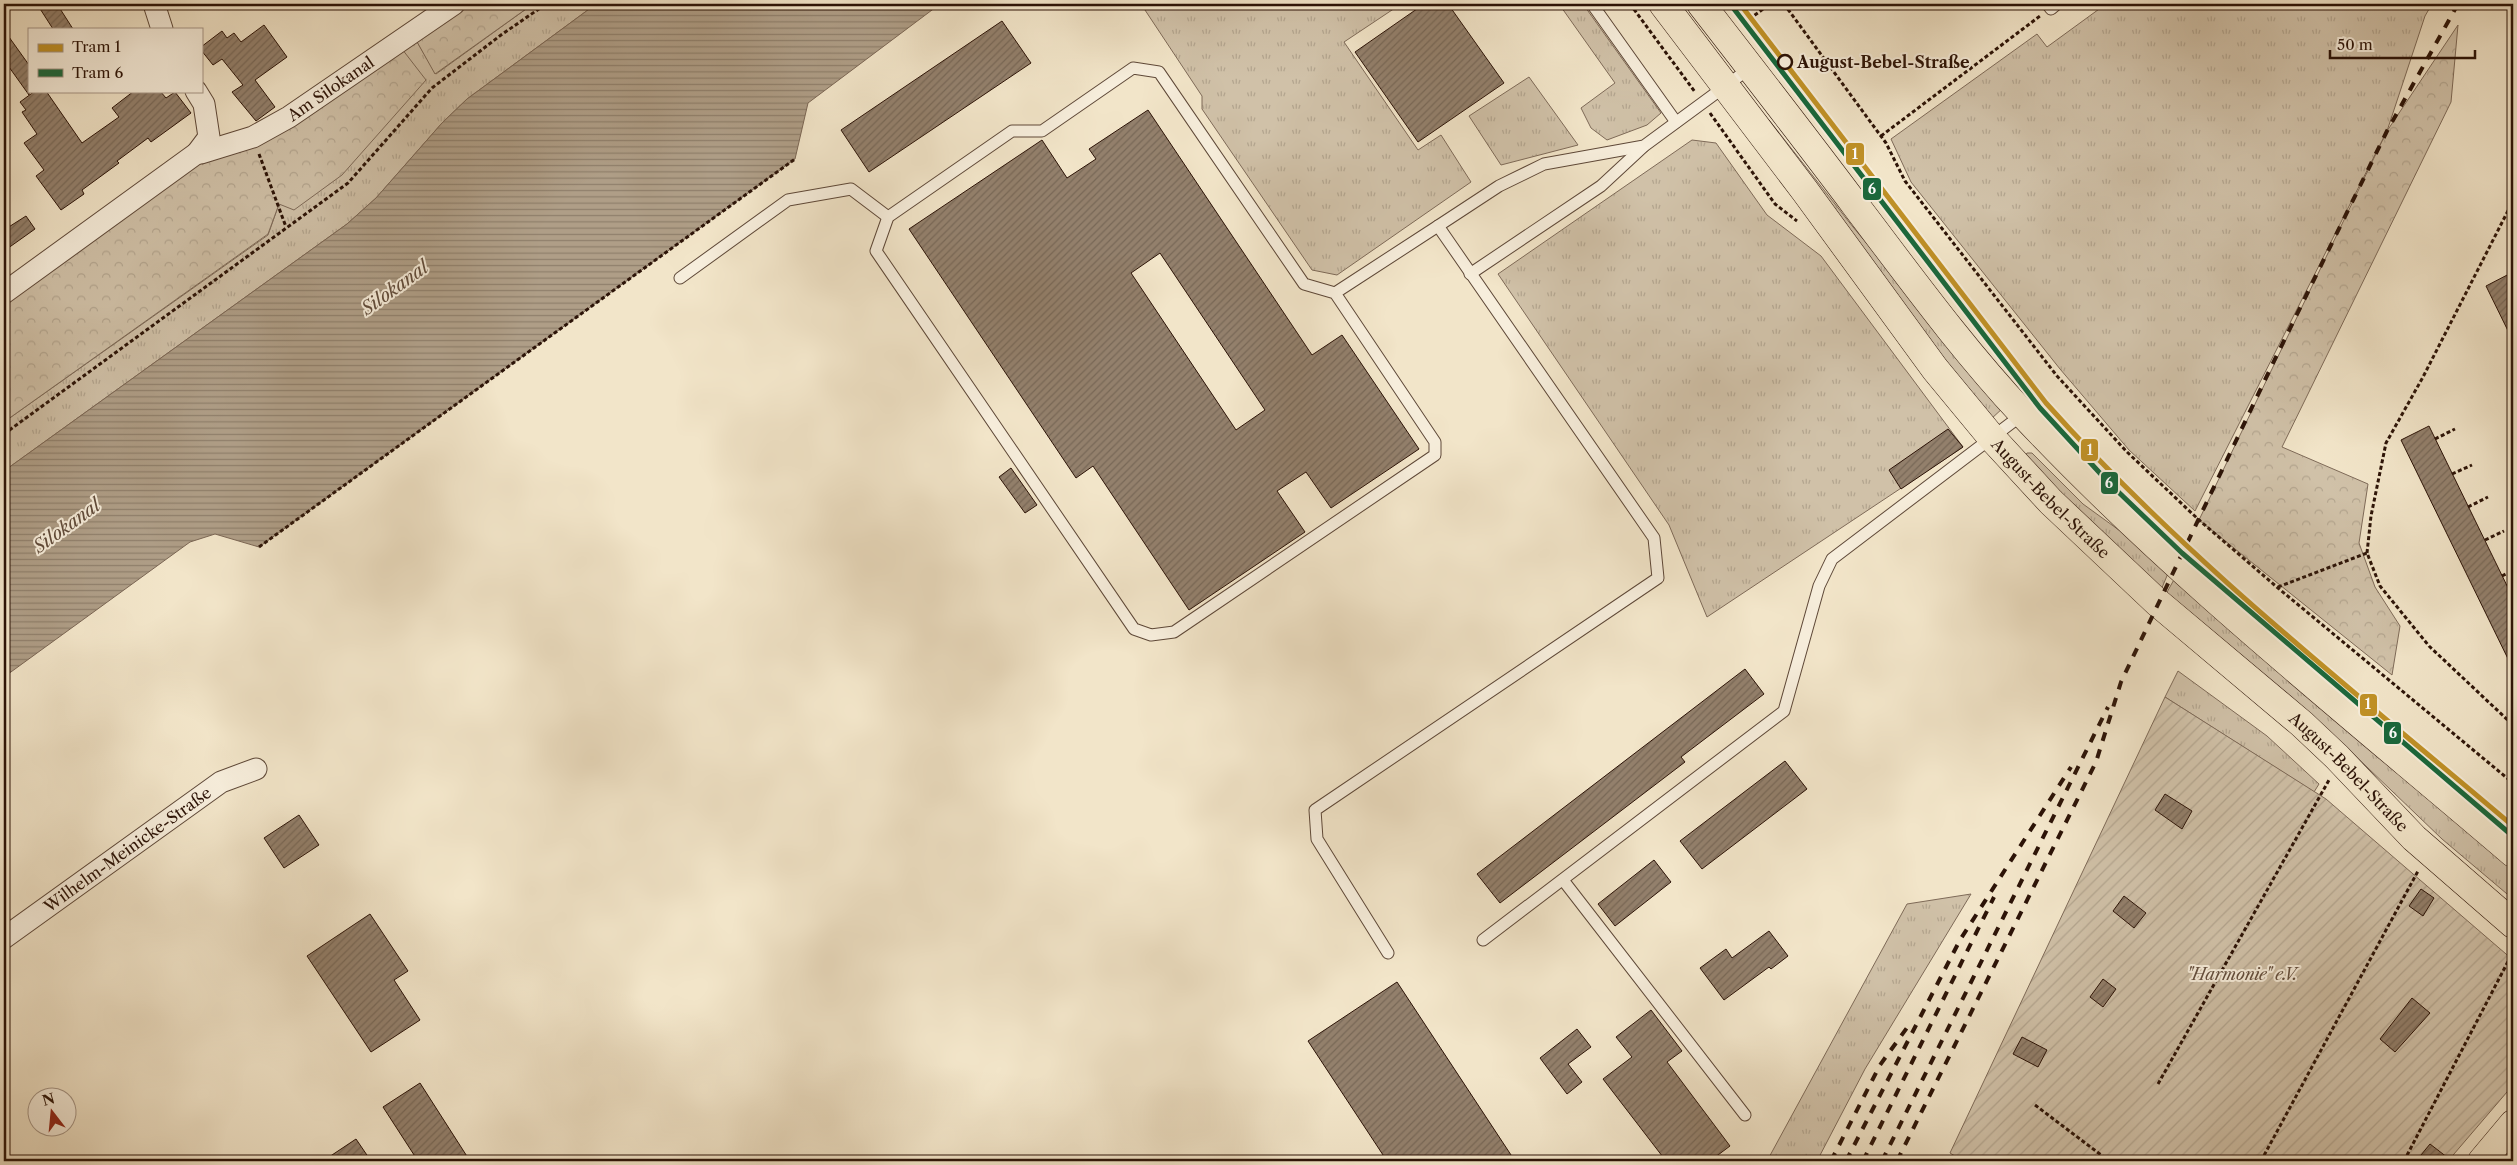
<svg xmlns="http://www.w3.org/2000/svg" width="2517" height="1165" viewBox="0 0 2517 1165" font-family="'Libre Caslon Text',serif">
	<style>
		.grass { fill: url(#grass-tufts); stroke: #7e6a58 }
		.forest { fill: url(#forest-crowns); stroke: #7e6a58 }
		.garden { fill: url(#garden-furrows); stroke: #7e6a58 }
		.water { fill: url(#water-rules); stroke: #7b6654 }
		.building { fill: url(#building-hatch); stroke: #2c1307; fill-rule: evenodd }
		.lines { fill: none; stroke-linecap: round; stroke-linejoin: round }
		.lane-casing { stroke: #5e4838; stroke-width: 13 }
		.street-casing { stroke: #5e4838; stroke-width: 23 }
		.primary-casing { stroke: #2c1307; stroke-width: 29 }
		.path { stroke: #2c1307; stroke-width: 3; stroke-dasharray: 4 2.5; stroke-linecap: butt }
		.lane { stroke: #f7eedc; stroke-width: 11 }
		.street { stroke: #f7eedc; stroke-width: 21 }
		.primary { stroke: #f2e5c9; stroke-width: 28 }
		.rail { stroke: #2c1307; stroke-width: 4; stroke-dasharray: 9 9; stroke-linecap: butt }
		.tram-1-casing { stroke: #f7eedc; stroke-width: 9 }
		.tram-2-casing { stroke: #f7eedc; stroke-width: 9 }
		.tram-1 { stroke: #c09126; stroke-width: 5 }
		.tram-2 { stroke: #18683c; stroke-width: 5 }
		.stop-dot { fill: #f7eedc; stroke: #2c1307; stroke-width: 2.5 }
		.labels { text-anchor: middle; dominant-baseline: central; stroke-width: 4; stroke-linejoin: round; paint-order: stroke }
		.stop-label { font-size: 16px; font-weight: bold; fill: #2c1307; stroke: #f7eedc; text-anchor: start }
		.street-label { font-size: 16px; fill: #2c1307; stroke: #f7eedc }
		.park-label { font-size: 16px; font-style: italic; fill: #65503f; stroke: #f7eedc }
		.water-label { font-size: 18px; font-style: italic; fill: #604b3a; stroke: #f7eedc }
		.line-badge { stroke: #f7eedc; stroke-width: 2 }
		.badge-label { font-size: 14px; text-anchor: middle; font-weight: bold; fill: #fff }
	</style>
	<defs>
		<pattern id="grass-tufts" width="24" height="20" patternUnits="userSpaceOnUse" patternTransform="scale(1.25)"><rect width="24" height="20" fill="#d0c1a8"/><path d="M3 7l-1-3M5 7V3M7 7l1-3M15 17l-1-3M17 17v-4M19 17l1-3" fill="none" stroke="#b3a58f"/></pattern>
		<pattern id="forest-crowns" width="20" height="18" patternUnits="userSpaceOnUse" patternTransform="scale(1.25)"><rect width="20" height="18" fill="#d0c1a8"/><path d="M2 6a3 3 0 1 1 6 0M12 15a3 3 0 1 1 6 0" fill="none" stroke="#b3a58f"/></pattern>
		<pattern id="garden-furrows" width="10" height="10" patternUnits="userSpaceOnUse" patternTransform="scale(1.25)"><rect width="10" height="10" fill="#d0c1a8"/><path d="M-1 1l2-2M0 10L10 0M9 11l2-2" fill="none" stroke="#b3a58f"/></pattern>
		<pattern id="water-rules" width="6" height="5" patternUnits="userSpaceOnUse" patternTransform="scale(1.25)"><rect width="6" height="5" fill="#af9e87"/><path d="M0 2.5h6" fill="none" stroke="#8f806c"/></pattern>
		<pattern id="building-hatch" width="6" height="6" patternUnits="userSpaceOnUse" patternTransform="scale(1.25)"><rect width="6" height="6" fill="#93806c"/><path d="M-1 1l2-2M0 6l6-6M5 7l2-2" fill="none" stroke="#786857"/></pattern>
	</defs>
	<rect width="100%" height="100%" fill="#f2e5c9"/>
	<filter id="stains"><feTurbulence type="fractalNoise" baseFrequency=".004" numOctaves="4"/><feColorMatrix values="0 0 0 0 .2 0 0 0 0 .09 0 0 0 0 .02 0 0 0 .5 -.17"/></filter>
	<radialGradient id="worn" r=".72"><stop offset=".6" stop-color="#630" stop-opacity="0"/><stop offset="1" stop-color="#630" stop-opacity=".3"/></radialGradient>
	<!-- grass -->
	<g class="grass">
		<polygon points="533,4 596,4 467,99 442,123 376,198 347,224 4,471 4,422 268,235 279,204 402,49 416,40 436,74"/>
		<polygon points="1141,4 1401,4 1344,42 1418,150 1441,135 1471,182 1337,275 1312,270 1202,109 1202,96"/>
		<polygon points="1559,4 1583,4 1661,113 1647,125 1607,140 1591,128 1581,108 1615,83"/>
		<polygon points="2106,4 2432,4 2425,16 2387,131 2195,511 2129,450 2060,369 1911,182 1891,139 2037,34 2047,47"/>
		<polygon points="1529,77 1578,145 1501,165 1469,116"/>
		<polygon points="1769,120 1853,227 2004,407 1990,420 1766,122"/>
		<polygon points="1692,140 1716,143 1767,215 1821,256 1963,447 1707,617 1669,525 1498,274"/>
		<polygon points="2027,453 2032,453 2083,504 2134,541 2169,571 2161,590 2024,457"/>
		<polygon points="2176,576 2513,865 2513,899 2442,839 2343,744 2166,594"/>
		<polygon points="2178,671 2267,736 2319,784 2314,792 2165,697"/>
		<polygon points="1971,894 1865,1069 1817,1161 1767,1161 1907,904"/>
	</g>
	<!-- forest -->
	<g class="forest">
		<polygon points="469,4 533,4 435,74 416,40"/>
		<polygon points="2458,25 2451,102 2282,447 2368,484 2359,543 2375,587 2400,626 2392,675 2199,520 2387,131"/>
		<polygon points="402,49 426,80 342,175 294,210 279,204 268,234 4,422 4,304 195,164"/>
	</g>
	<!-- garden -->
	<polygon class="garden" points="2165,697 2326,799 2513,960 2513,1085 2448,1161 1963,1161 1950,1153"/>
	<!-- water -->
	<polygon class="water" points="596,4 940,4 808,103 795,159 259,547 215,534 190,542 4,677 4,471 347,224 376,198 442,123 467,99"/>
	<!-- building -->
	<g class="building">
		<polygon points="37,4 57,4 73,29 53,29"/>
		<polygon points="1424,4 1448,4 1504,83 1418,142 1355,52"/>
		<polygon points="1002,21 1031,63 869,172 841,130"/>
		<polygon points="264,25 287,57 255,80 275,107 256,121 232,92 243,85 222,59 213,65 201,50 201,47 222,31 227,38 234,33 241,42"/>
		<polygon points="4,30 29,65 29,95 4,60"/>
		<polygon points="35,91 46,91 82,143 119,117 112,108 134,91 160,91 166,98 175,92 191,113 151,142 148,138 117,161 119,163 82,190 84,194 61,210 36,176 44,170 24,143 37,134 22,112 26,110 20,102"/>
		<path d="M1148,110L1312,355L1342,335L1419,449L1331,508L1306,472L1277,491L1305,532L1189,610L1093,466L1076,478L909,229L1042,140L1067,178L1096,159L1089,149ZM1160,253L1265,410L1236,430L1131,273Z"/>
		<polygon points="26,216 35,229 4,251 4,230"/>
		<polygon points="2513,272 2513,341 2486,286"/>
		<polygon points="2429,426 2513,598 2513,669 2401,440"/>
		<polygon points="1948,429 1963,447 1901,489 1889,470"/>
		<polygon points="1011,468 1037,505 1025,513 999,477"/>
		<polygon points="1745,669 1764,694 1681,757 1685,762 1500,903 1477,874"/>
		<polygon points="1785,761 1807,789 1702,869 1680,841"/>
		<polygon points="2165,794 2192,811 2182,829 2155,810"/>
		<polygon points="299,815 319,845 284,868 264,838"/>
		<polygon points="1654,860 1671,882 1615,926 1598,904"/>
		<polygon points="2421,889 2434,898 2423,916 2409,906"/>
		<polygon points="2124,896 2146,913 2134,928 2113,911"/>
		<polygon points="370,914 408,971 394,980 420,1020 371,1052 307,956"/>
		<polygon points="1769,931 1788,956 1771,969 1769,967 1724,1000 1700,968 1726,949 1732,958"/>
		<polygon points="2103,979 2116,989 2103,1007 2090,997"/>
		<polygon points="1397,982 1515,1161 1387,1161 1308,1041"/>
		<polygon points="2412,998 2430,1013 2395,1052 2380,1039"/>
		<polygon points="1651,1010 1682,1051 1667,1062 1730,1146 1710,1161 1666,1161 1603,1079 1632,1057 1616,1037"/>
		<polygon points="1577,1029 1591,1047 1568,1064 1582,1082 1567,1094 1540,1058"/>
		<polygon points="2022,1037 2047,1050 2038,1067 2013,1054"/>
		<polygon points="420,1083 470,1161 418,1161 383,1107"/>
		<polygon points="356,1139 371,1161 323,1161"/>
		<polygon points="2430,1144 2452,1161 2428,1161 2421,1155"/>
	</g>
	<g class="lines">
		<defs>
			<g id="lane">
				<polyline points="1592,4 1676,122"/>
				<polyline points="2047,4 2051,9 2057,4"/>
				<polyline points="1470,274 1601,186 1643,147"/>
				<polyline points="680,278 788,200 851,189 888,217"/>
				<polyline points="1335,293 1435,442 1435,455 1174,632 1151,635 1134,629 876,251 888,217 1012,131 1042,131 1133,68 1159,72 1304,284 1335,293 1438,226"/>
				<polyline points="1563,880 1745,1115"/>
				<polyline points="1483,940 1784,711 1819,586 1832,559 2023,414"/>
				<polyline points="1388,953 1317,839 1315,810 1658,578 1654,538 1438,226 1499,186 1544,164 1644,146 1750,68"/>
			</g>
			<g id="street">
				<polyline points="154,4 162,29"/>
				<path id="s1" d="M197,153H201L253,137L289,117L454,4"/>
				<polyline points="4,293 197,153 209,137 204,104 196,91"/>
				<path id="s2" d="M4,938L221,782L256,769"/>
			</g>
			<g id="primary">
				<path id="s3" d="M1663,4L1805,191L1935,369L1992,438L2051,502L2158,603L2302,724L2337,757L2414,838L2513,924"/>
				<path d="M1701,4C1753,71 1805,138 1856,206C1910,277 1962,349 2023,414C2173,574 2347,711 2513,853"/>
				<polyline points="2482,1161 2513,1124"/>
			</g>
		</defs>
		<!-- lane casing -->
		<use href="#lane" class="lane-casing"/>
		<!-- street casing -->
		<use href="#street" class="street-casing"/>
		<!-- primary casing -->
		<use href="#primary" class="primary-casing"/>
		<!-- path -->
		<g class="path">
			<polyline points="1630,4 1695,92"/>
			<polyline points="1784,4 1886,143 1905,181 2057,376 2127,452 2199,520 2278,588 2513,783"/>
			<polyline points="1744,23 1770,4"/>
			<polyline points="1710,113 1775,204 1797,221"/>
			<polyline points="1881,136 2040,16"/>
			<polyline points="259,154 286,227"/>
			<polyline points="4,434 348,183 432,88 501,35 546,4"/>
			<polyline points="2435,439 2455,429"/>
			<polyline points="2452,474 2472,465"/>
			<polyline points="2468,507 2488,497"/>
			<polyline points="2485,540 2504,531"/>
			<polyline points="259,547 795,159"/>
			<polyline points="2367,553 2371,516 2386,443 2423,377 2513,201"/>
			<polyline points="2502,576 2513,570"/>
			<polyline points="2278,587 2367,553 2380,586 2429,646 2513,725"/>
			<polyline points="2158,1084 2329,780"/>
			<polyline points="2035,1105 2109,1161"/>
			<polyline points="2261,1161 2418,871"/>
			<polyline points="2404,1161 2513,952"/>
		</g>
		<!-- lane -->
		<use href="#lane" class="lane"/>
		<!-- street -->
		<use href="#street" class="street"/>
		<!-- primary -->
		<use href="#primary" class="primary"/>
		<!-- rail -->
		<g class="rail">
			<polyline points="1831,1161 1880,1065 1909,1025"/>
			<polyline points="1846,1161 1960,940 2071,767"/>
			<polyline points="1863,1161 1994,897"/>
			<polyline points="1882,1161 2108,707"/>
			<polyline points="1897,1161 2096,762 2121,682 2274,361 2387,131 2458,4"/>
		</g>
		<defs>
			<path id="tram-1" d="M1740,4L2046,403C2186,560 2353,690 2513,826"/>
			<polyline id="tram-2" points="1734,9 2040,408 2109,483 2182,553 2508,832"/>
		</defs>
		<!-- tram-1 casing -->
		<use href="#tram-1" class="tram-1-casing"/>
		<!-- tram-2 casing -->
		<use href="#tram-2" class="tram-2-casing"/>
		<!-- tram-1 -->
		<use href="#tram-1" class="tram-1"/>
		<!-- tram-2 -->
		<use href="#tram-2" class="tram-2"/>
	</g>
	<!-- markers -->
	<circle class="stop-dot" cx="1785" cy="62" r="7"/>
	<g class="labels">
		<!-- stop labels -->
		<g class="stop-label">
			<text x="1797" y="62">August-Bebel-Straße</text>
		</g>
		<!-- street labels -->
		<g class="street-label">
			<text stroke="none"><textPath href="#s1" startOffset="150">Am Silokanal</textPath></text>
			<text stroke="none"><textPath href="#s3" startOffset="629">August-Bebel-Straße</textPath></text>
			<text stroke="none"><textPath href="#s3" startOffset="1034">August-Bebel-Straße</textPath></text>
			<text stroke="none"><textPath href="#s2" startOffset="152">Wilhelm-Meinicke-Straße</textPath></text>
		</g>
		<!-- park labels -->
		<g class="park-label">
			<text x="2242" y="974">"Harmonie" e.V.</text>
		</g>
		<!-- water labels -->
		<g class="water-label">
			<text transform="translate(395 288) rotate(-36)">Silokanal</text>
			<text transform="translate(67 526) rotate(-36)">Silokanal</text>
		</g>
	</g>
	<g class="line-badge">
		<rect x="1845" y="142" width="20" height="24" rx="5" fill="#c09126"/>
		<rect x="1862" y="177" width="20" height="24" rx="5" fill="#18683c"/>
		<rect x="2080" y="438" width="19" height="24" rx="5" fill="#c09126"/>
		<rect x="2100" y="471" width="19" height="24" rx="5" fill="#18683c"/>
		<rect x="2359" y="693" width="19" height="24" rx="5" fill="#c09126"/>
		<rect x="2383" y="721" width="19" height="24" rx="5" fill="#18683c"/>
	</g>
	<g class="badge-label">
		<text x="1855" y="159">1</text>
		<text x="1872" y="194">6</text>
		<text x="2090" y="455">1</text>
		<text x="2109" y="488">6</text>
		<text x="2368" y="709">1</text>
		<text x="2393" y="738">6</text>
	</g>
	<!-- margin -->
	<rect width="2517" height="1165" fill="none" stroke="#f2e5c9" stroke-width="20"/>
	<rect x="5" y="5" width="2507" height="1155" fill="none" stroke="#2c1307" stroke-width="2.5"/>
	<rect x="10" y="10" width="2497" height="1145" fill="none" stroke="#2c1307"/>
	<!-- legend -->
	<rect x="28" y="28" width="175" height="65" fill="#f7eedc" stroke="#a69687"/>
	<rect x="38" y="44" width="25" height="8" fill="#c09126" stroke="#a69687"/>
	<text x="72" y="52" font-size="15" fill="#2c1307">Tram 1</text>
	<rect x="38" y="69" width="25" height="8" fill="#18683c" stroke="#a69687"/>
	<text x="72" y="78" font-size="15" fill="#2c1307">Tram 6</text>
	<!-- north arrow -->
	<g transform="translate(52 1112) rotate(344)"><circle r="24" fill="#f7eedc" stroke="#a69687"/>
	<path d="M0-4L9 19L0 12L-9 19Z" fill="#8f2418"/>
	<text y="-8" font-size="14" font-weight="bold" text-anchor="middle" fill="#2c1307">N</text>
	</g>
	<!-- scale -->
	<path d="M2330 50v8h145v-8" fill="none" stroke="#2c1307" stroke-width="2.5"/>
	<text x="2337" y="50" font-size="15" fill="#2c1307" stroke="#f7eedc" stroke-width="4" paint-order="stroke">50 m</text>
	<rect width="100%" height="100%" filter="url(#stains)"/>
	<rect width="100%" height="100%" fill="url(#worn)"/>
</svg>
